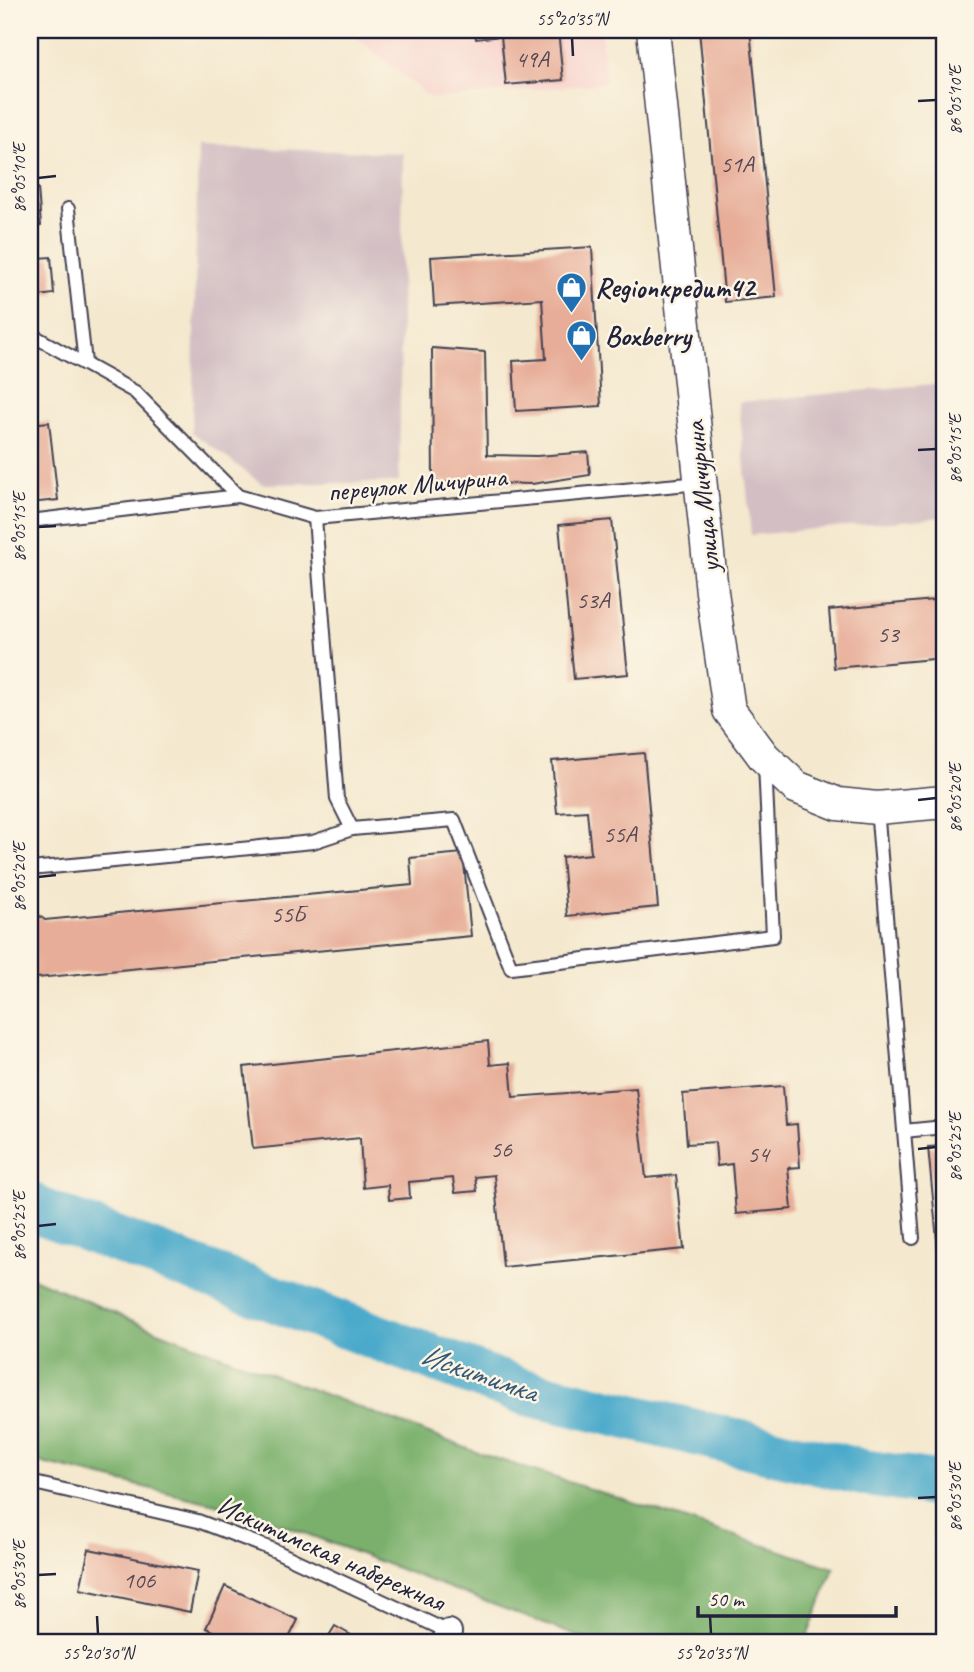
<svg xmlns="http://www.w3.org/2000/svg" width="974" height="1672" viewBox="0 0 974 1672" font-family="Caveat,sans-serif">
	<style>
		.built { fill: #f7d0cc }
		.industrial { fill: #d2bec3 }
		.forest { fill: #7ab06c; stroke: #4e6954; stroke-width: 2 }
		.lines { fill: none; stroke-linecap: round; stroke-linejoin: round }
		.river { stroke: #4caacb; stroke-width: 47 }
		.building { fill: #e7ad98 }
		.service-casing { stroke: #424051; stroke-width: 16 }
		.minor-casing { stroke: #424051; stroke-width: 28 }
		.tertiary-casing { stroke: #424051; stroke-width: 35 }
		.service { stroke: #fff; stroke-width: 12 }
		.minor { stroke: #fff; stroke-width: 24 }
		.tertiary { stroke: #fff; stroke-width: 32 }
		.ticks { fill: none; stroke: #22223b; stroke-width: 2.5 }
		.labels { text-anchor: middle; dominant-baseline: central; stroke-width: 5; stroke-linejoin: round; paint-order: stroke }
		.number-label { font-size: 24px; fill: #534552 }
		.poi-label { font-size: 28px; font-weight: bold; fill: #22223b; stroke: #fcf5e5; text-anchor: start }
		.street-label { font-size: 28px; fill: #22223b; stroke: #fcf5e5 }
		.water-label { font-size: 30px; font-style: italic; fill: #335875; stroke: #fcf5e5 }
		.neatline { fill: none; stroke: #22223b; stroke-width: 2.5 }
		.ticks-label { font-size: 18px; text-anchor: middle; fill: #22223b }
	</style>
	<rect width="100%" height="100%" fill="#fcf5e5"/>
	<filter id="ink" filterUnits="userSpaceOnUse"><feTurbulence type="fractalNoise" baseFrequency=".0143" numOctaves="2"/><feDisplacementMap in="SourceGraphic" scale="14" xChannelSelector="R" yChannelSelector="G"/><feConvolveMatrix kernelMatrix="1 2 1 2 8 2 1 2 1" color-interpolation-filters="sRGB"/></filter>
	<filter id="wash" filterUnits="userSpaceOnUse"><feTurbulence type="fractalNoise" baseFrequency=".00686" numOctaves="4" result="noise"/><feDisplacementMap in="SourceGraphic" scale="28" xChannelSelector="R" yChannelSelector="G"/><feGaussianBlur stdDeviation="1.57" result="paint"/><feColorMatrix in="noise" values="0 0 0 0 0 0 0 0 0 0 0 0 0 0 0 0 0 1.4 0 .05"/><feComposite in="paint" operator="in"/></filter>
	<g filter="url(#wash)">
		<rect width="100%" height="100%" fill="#f4e8ce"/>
		<!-- built -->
		<polygon class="built" points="347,30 601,30 606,83 431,99"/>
		<!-- industrial -->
		<g class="industrial">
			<polygon points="198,147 403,153 399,482 262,484 192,432"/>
			<polygon points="944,383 944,517 751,535 739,402"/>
		</g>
		<!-- forest -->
		<polygon class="forest" points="30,1277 150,1328 479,1453 834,1568 805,1642 592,1642 249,1512 30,1460"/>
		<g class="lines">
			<!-- river -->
			<polyline class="river" points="30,1205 42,1212 521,1391 865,1473 944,1485"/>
		</g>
		<g id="blocks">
			<!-- building -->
			<g class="building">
				<polygon points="475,30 558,30 563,80 506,85 501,36 476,39"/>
				<polygon points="699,30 750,30 776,297 725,302"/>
				<polygon points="38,188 41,226 35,227 38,258 51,257 54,294 30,297 30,189"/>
				<polygon points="592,247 601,406 516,411 513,361 546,359 542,299 434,306 431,257"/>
				<polygon points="432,348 485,352 487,455 537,456 588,452 590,475 532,484 433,482"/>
				<polygon points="49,422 58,500 30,503 30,424"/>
				<polygon points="612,520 628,674 574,679 559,525"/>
				<polygon points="944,599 944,658 834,668 829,610"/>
				<polygon points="644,753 658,907 567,916 562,857 591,854 587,811 557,813 552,761"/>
				<polygon points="463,853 471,936 37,978 30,972 30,909 45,920 412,885 410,858"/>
				<polygon points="488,1041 490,1065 510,1063 513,1097 636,1088 646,1178 676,1175 684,1249 503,1267 494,1175 475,1177 477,1191 455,1193 453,1178 409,1182 410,1198 389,1200 388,1185 363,1188 360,1138 253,1149 244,1067"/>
				<polygon points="783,1086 786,1125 797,1124 800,1167 788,1168 792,1209 736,1214 732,1164 717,1166 715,1142 687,1144 683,1094"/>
				<polygon points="944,1146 944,1271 940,1271 928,1147"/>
				<polygon points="89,1549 198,1571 190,1612 80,1589"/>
				<polygon points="225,1586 298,1620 287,1642 236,1642 206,1628"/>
				<polygon points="335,1626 363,1642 325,1642"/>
			</g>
		</g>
	</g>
	<g filter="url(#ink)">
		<use href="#blocks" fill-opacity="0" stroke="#424051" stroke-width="2"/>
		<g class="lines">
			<defs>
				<g id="service">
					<polyline points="68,209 85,363"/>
					<polyline points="30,334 135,392 238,496 315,518 700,483"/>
					<polyline points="315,518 337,799 352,829"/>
					<polyline points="30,521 238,496"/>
					<polyline points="877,808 913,1238"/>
					<polyline points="30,869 313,842 352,829 454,820 511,968 773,936 765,764"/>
					<polyline points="904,1131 944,1127"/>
					<polyline points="30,1482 198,1521 269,1548 449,1632"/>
				</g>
				<polyline id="minor" points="444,1642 449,1632"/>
				<polyline id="tertiary" points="653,30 712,592 729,710 764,757 796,787 838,804 877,808 944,802"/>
			</defs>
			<!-- service casing -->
			<use href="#service" class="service-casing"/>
			<!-- minor casing -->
			<use href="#minor" class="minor-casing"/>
			<!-- tertiary casing -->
			<use href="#tertiary" class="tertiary-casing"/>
			<!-- service -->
			<use href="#service" class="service"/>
			<!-- minor -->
			<use href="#minor" class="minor"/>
			<!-- tertiary -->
			<use href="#tertiary" class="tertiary"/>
		</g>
	</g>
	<!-- ticks -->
	<path class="ticks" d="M572,38L573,56M918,101L936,100M38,178L56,176M918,450L936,449M38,527L56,526M918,800L936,798M38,877L56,875M918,1149L936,1147M38,1226L56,1224M918,1498L936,1497M38,1575L56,1574M97,1616L98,1634M710,1616L711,1634"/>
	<!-- icons -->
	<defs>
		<symbol id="shop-pin" viewBox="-11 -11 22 30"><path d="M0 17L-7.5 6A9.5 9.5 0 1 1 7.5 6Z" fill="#1f6fb2" stroke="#fcf5e5"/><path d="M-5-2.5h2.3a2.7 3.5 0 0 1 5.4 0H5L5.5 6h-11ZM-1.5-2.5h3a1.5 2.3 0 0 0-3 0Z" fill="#fff"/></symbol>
	</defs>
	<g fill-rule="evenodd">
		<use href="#shop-pin" x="554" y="270" width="35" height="47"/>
		<use href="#shop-pin" x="564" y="318" width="35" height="47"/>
	</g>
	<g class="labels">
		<!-- number labels -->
		<g class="number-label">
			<text x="532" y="59">49А</text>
			<text x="737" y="164">51А</text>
			<text x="593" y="600">53А</text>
			<text x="888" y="634">53</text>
			<text x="620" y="834">55А</text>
			<text x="288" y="914">55Б</text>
			<text x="501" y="1149">56</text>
			<text x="758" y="1154">54</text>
			<text x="139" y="1580">106</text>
		</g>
		<!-- poi labels -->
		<g class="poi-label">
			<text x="595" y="287">Regionкредит42</text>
			<text x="605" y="335">Boxberry</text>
		</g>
		<!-- street labels -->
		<g class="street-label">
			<text transform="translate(417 484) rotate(-5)">переулок Мичурина</text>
			<text transform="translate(702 497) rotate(-96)">улица Мичурина</text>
			<text transform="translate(331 1553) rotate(24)">Искитимская набережная</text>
		</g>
		<!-- water labels -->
		<g class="water-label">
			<text transform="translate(479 1373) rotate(19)">Искитимка</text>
		</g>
	</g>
	<!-- margin -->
	<rect width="974" height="1672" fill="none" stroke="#fcf5e5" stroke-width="77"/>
	<!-- scale -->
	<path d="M698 1606v10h198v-10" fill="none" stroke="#22223b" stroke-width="3.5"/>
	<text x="708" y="1606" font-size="21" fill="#22223b" stroke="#fcf5e5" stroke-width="5" paint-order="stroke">50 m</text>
	<rect x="38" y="38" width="898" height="1596" class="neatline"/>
	<g class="ticks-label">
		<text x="572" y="25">55°20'35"N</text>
		<text transform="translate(955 100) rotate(-90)" y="6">86°05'10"E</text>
		<text transform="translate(19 178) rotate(-90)" y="6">86°05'10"E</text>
		<text transform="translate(955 449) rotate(-90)" y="6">86°05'15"E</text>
		<text transform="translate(19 527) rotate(-90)" y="6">86°05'15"E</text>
		<text transform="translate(955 798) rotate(-90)" y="6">86°05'20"E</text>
		<text transform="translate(19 877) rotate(-90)" y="6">86°05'20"E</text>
		<text transform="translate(955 1147) rotate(-90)" y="6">86°05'25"E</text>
		<text transform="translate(19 1226) rotate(-90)" y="6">86°05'25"E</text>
		<text transform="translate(955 1497) rotate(-90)" y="6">86°05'30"E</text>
		<text transform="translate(19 1575) rotate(-90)" y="6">86°05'30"E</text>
		<text x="98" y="1659">55°20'30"N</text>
		<text x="711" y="1659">55°20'35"N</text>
	</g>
</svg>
